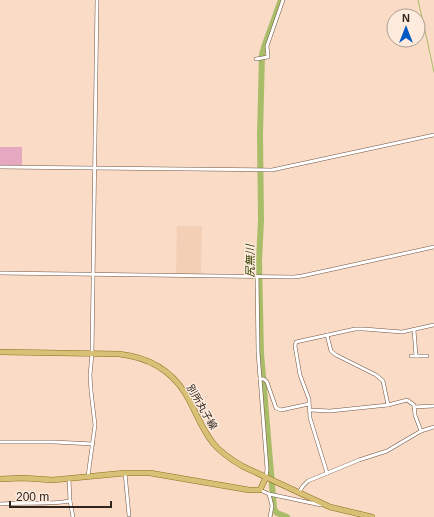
<svg xmlns="http://www.w3.org/2000/svg" width="434" height="517" viewBox="0 0 434 517" font-family="Helvetica,'Noto Sans JP',sans-serif">
	<style>
		.built { fill: #f3cfb6 }
		.green { fill: #e6a8c1 }
		.lines { fill: none; stroke-linecap: round; stroke-linejoin: round }
		.stream { stroke: #a9bd68; stroke-width: 1 }
		.river { stroke: #a9bd68; stroke-width: 6 }
		.street-casing { stroke: #705644; stroke-width: 4 }
		.primary-casing { stroke: #8c6e1b; stroke-width: 6 }
		.street { stroke: #fff; stroke-width: 3 }
		.primary { stroke: #d8c076; stroke-width: 5 }
		.labels { text-anchor: middle; dominant-baseline: central; stroke-width: 3; stroke-linejoin: round; paint-order: stroke }
		.street-label { font-size: 10px; fill: #30241c; stroke: #fdebde }
		.water-label { font-size: 11px; font-style: italic; fill: #374300; stroke: #fdebde }
	</style>
	<rect width="100%" height="100%" fill="#f9dbc6"/>
	<!-- built -->
	<polygon class="built" points="177,226 202,226 201,274 176,274"/>
	<!-- green -->
	<rect class="green" x="0" y="147" width="22" height="18"/>
	<g class="lines">
		<!-- stream -->
		<g class="stream">
			<polyline points="418,0 423,22"/>
			<polyline points="424,26 434,72"/>
			<polyline points="272,517 274,509"/>
		</g>
		<!-- river -->
		<polyline class="river" points="281,0 264,47 262,55 260,135 261,220 259,261 261,353 274,509 277,513 287,517"/>
		<defs>
			<g id="street">
				<polyline points="256,59 268,57 267,46 283,0"/>
				<polyline points="0,167 272,170 434,135"/>
				<polyline points="0,273 294,277 302,276 434,247"/>
				<polyline points="257,276 258,352 267,469 266,477"/>
				<polyline points="414,330 416,356"/>
				<polyline points="327,335 331,351 336,355 376,375 383,381 388,405 407,400 414,405 415,415 421,431"/>
				<polyline points="411,356 427,356"/>
				<polyline points="260,379 264,379 267,382 276,408 281,410 309,404"/>
				<polyline points="414,407 434,406"/>
				<polyline points="310,410 330,411 388,405"/>
				<polyline points="0,442 54,442 93,444"/>
				<polyline points="125,473 129,515"/>
				<polyline points="327,473 310,418 309,399 300,375 295,346 296,342 355,329 364,329 402,332 434,325"/>
				<polyline points="88,476 95,425 91,391 90,375 92,354 97,0"/>
				<polyline points="69,479 70,501 73,517"/>
				<polyline points="260,490 269,494 321,505"/>
				<polyline points="299,492 303,486 308,481 359,460 387,451 421,431 434,427"/>
				<polyline points="269,494 272,506 270,517"/>
				<path d="M0,504C23,502 47,505 70,501"/>
			</g>
			<g id="primary">
				<path d="M0,352L119,354C146,357 170,369 185,393C195,409 201,428 213,443C221,453 232,460 242,466L330,507L372,517"/>
				<polyline points="0,479 23,478 53,480 125,473 150,473 249,490 260,490 266,477"/>
			</g>
		</defs>
		<!-- street casing -->
		<use href="#street" class="street-casing"/>
		<!-- primary casing -->
		<use href="#primary" class="primary-casing"/>
		<!-- street -->
		<use href="#street" class="street"/>
		<!-- primary -->
		<use href="#primary" class="primary"/>
	</g>
	<g class="labels">
		<!-- street labels -->
		<g class="street-label">
			<text transform="translate(202 407) rotate(60)">別所丸子線</text>
		</g>
		<!-- water labels -->
		<g class="water-label">
			<text transform="translate(250 261) rotate(-90)">尻無川</text>
		</g>
	</g>
	<!-- north arrow -->
	<g transform="translate(406 28)"><circle r="19" fill="#fdebde" stroke="#ab9b90"/>
	<path d="M0-3L7 15L0 10L-7 15Z" fill="#0059c2"/>
	<text y="-6" font-size="11" font-weight="bold" text-anchor="middle" fill="#30241c">N</text>
	</g>
	<!-- scale -->
	<path d="M10 501v6h101v-6" fill="none" stroke="#30241c" stroke-width="2"/>
	<text x="16" y="501" font-size="12" fill="#30241c" stroke="#fdebde" stroke-width="3" paint-order="stroke">200 m</text>
</svg>
